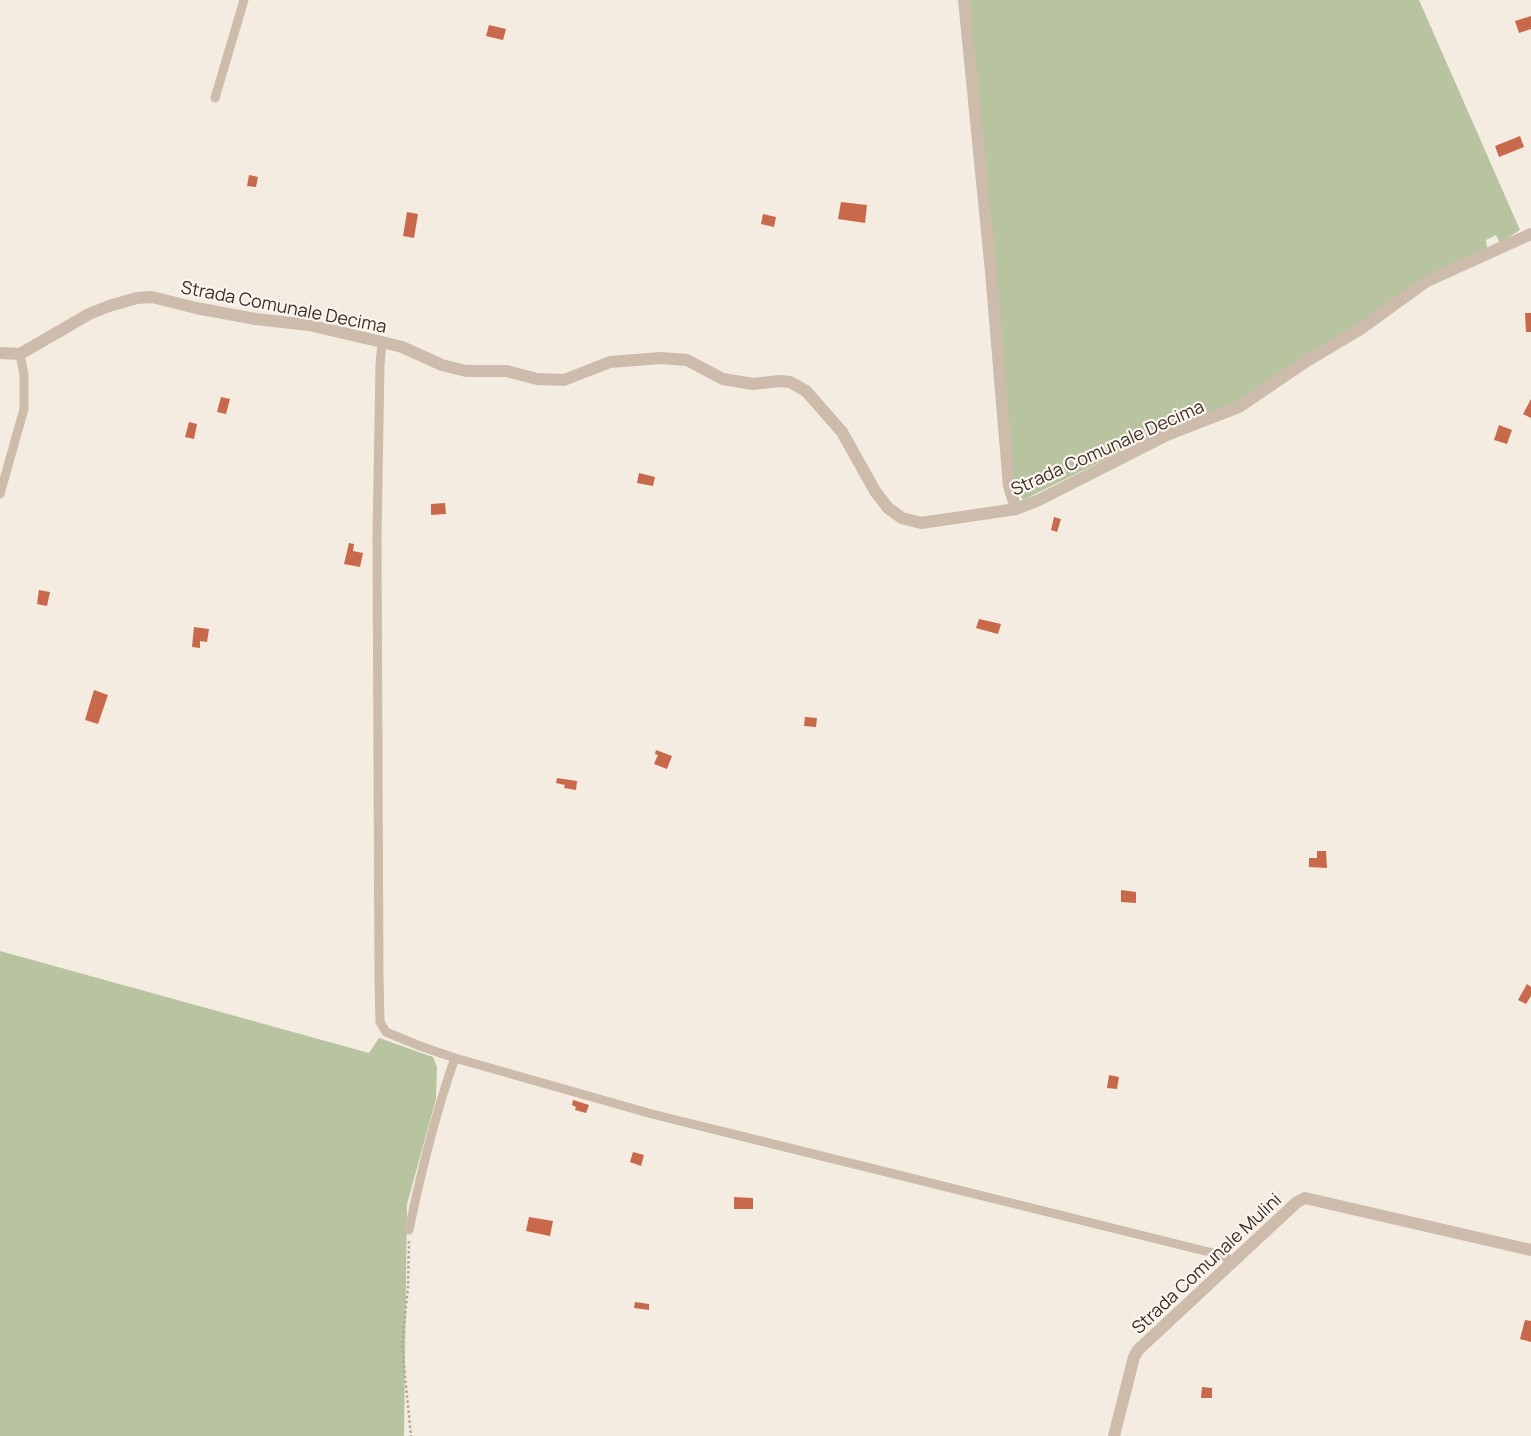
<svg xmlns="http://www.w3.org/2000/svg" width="1531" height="1436" viewBox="0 0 1531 1436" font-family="Manrope,sans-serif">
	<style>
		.green { fill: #b8c4a0 }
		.building { fill: #c8694b }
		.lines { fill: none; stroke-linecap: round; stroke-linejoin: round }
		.path { stroke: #b9a596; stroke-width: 2.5; stroke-dasharray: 2.5 2.5; stroke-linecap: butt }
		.lane { stroke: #cdbbac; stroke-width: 9 }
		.street { stroke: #cdbbac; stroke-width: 12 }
		.labels { text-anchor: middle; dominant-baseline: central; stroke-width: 4.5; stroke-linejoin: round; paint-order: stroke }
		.street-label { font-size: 18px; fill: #3b302b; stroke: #fbf5ee }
	</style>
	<rect width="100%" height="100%" fill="#f4ebe1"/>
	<!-- green -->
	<g class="green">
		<polygon points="968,0 1419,0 1520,230 1500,243 1496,235 1486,240 1487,248 1365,319 1237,402 1165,430 1023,500 1014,484"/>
		<polygon points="0,951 369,1053 379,1038 433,1057 437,1067 436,1099 407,1204 404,1436 0,1436"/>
	</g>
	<!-- building -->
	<g class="building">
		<polygon points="1531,16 1531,29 1519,33 1515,21"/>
		<polygon points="489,25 506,29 503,40 486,36"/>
		<polygon points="1520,136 1524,147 1499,157 1495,146"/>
		<polygon points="249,175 258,177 256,187 247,186"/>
		<polygon points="841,202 867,205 865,223 838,219"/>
		<polygon points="407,212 418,214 414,238 403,236"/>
		<polygon points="763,214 776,217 774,227 761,224"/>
		<polygon points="1525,313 1531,313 1531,332 1526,332"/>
		<polygon points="221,397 230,399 226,414 217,412"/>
		<polygon points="1531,399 1531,418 1523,414"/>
		<polygon points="189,422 197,424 194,439 185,437"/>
		<polygon points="1499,425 1512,430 1507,444 1494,440"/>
		<polygon points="639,473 655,477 653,486 637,483"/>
		<polygon points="445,503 446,514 431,515 431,504"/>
		<polygon points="1054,517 1061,519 1057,532 1051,530"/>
		<polygon points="349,543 354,544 353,551 363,553 360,567 344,564"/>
		<polygon points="39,590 50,592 47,606 37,604"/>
		<polygon points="979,619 1001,624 998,634 976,628"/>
		<polygon points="194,627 209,629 207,642 200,641 200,648 192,647"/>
		<polygon points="94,690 108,695 98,724 85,720"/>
		<polygon points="805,717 817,718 816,727 804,726"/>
		<polygon points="656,750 672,756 667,769 654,764 658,755 655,754"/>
		<polygon points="557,778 577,781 576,790 564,788 565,785 556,783"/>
		<polygon points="1317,851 1326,851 1327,868 1309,867 1309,858 1317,858"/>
		<polygon points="1121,890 1136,892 1136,903 1121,902"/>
		<polygon points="1527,984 1531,987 1531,996 1526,1004 1518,1000"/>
		<polygon points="1109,1075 1119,1077 1117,1089 1107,1088"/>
		<polygon points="573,1100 589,1105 586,1113 575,1110 576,1107 572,1105"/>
		<polygon points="633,1152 644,1155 641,1166 630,1162"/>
		<polygon points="734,1197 753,1198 753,1209 734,1209"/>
		<polygon points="529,1217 553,1221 550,1236 526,1231"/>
		<polygon points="635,1302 649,1304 649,1310 634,1308"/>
		<polygon points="1525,1320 1531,1321 1531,1342 1520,1339"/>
		<polygon points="1202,1387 1212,1388 1212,1398 1201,1398"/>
	</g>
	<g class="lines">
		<!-- path -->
		<polyline class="path" points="409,1241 408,1287 402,1346 411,1436"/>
		<!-- lane -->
		<g class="lane">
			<polyline points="215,98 244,0"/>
			<polyline points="382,342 380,365 377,537 379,978 380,1022 386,1032 420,1046 455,1058 652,1114 1221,1255 1234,1262"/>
			<polyline points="0,494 24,409 24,375 20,354"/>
			<path d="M409,1230C421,1172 435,1114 455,1058"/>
		</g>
		<!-- street -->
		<g class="street">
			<polyline points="964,0 991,272 1009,486 1016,509"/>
			<polyline points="0,353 20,354 89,314 109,306 137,298 152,297 196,308 256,319 309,325 382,342 402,347 442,365 466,371 507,371 537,379 564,380 610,362 661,358 687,360 723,379 753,384 779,381 790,382 806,391 842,432 875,491 888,508 902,518 921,523 1016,509 1039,500 1167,435 1239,407 1305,362 1362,328 1427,281 1531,234"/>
			<polyline points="1114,1436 1134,1357 1138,1350 1297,1202 1305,1198 1531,1250"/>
		</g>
	</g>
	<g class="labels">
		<!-- street labels -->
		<g class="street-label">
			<text transform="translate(284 306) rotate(11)">Strada Comunale Decima</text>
			<text transform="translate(1107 447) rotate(-24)">Strada Comunale Decima</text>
			<text transform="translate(1206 1263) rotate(-43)">Strada Comunale Mulini</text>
		</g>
	</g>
</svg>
